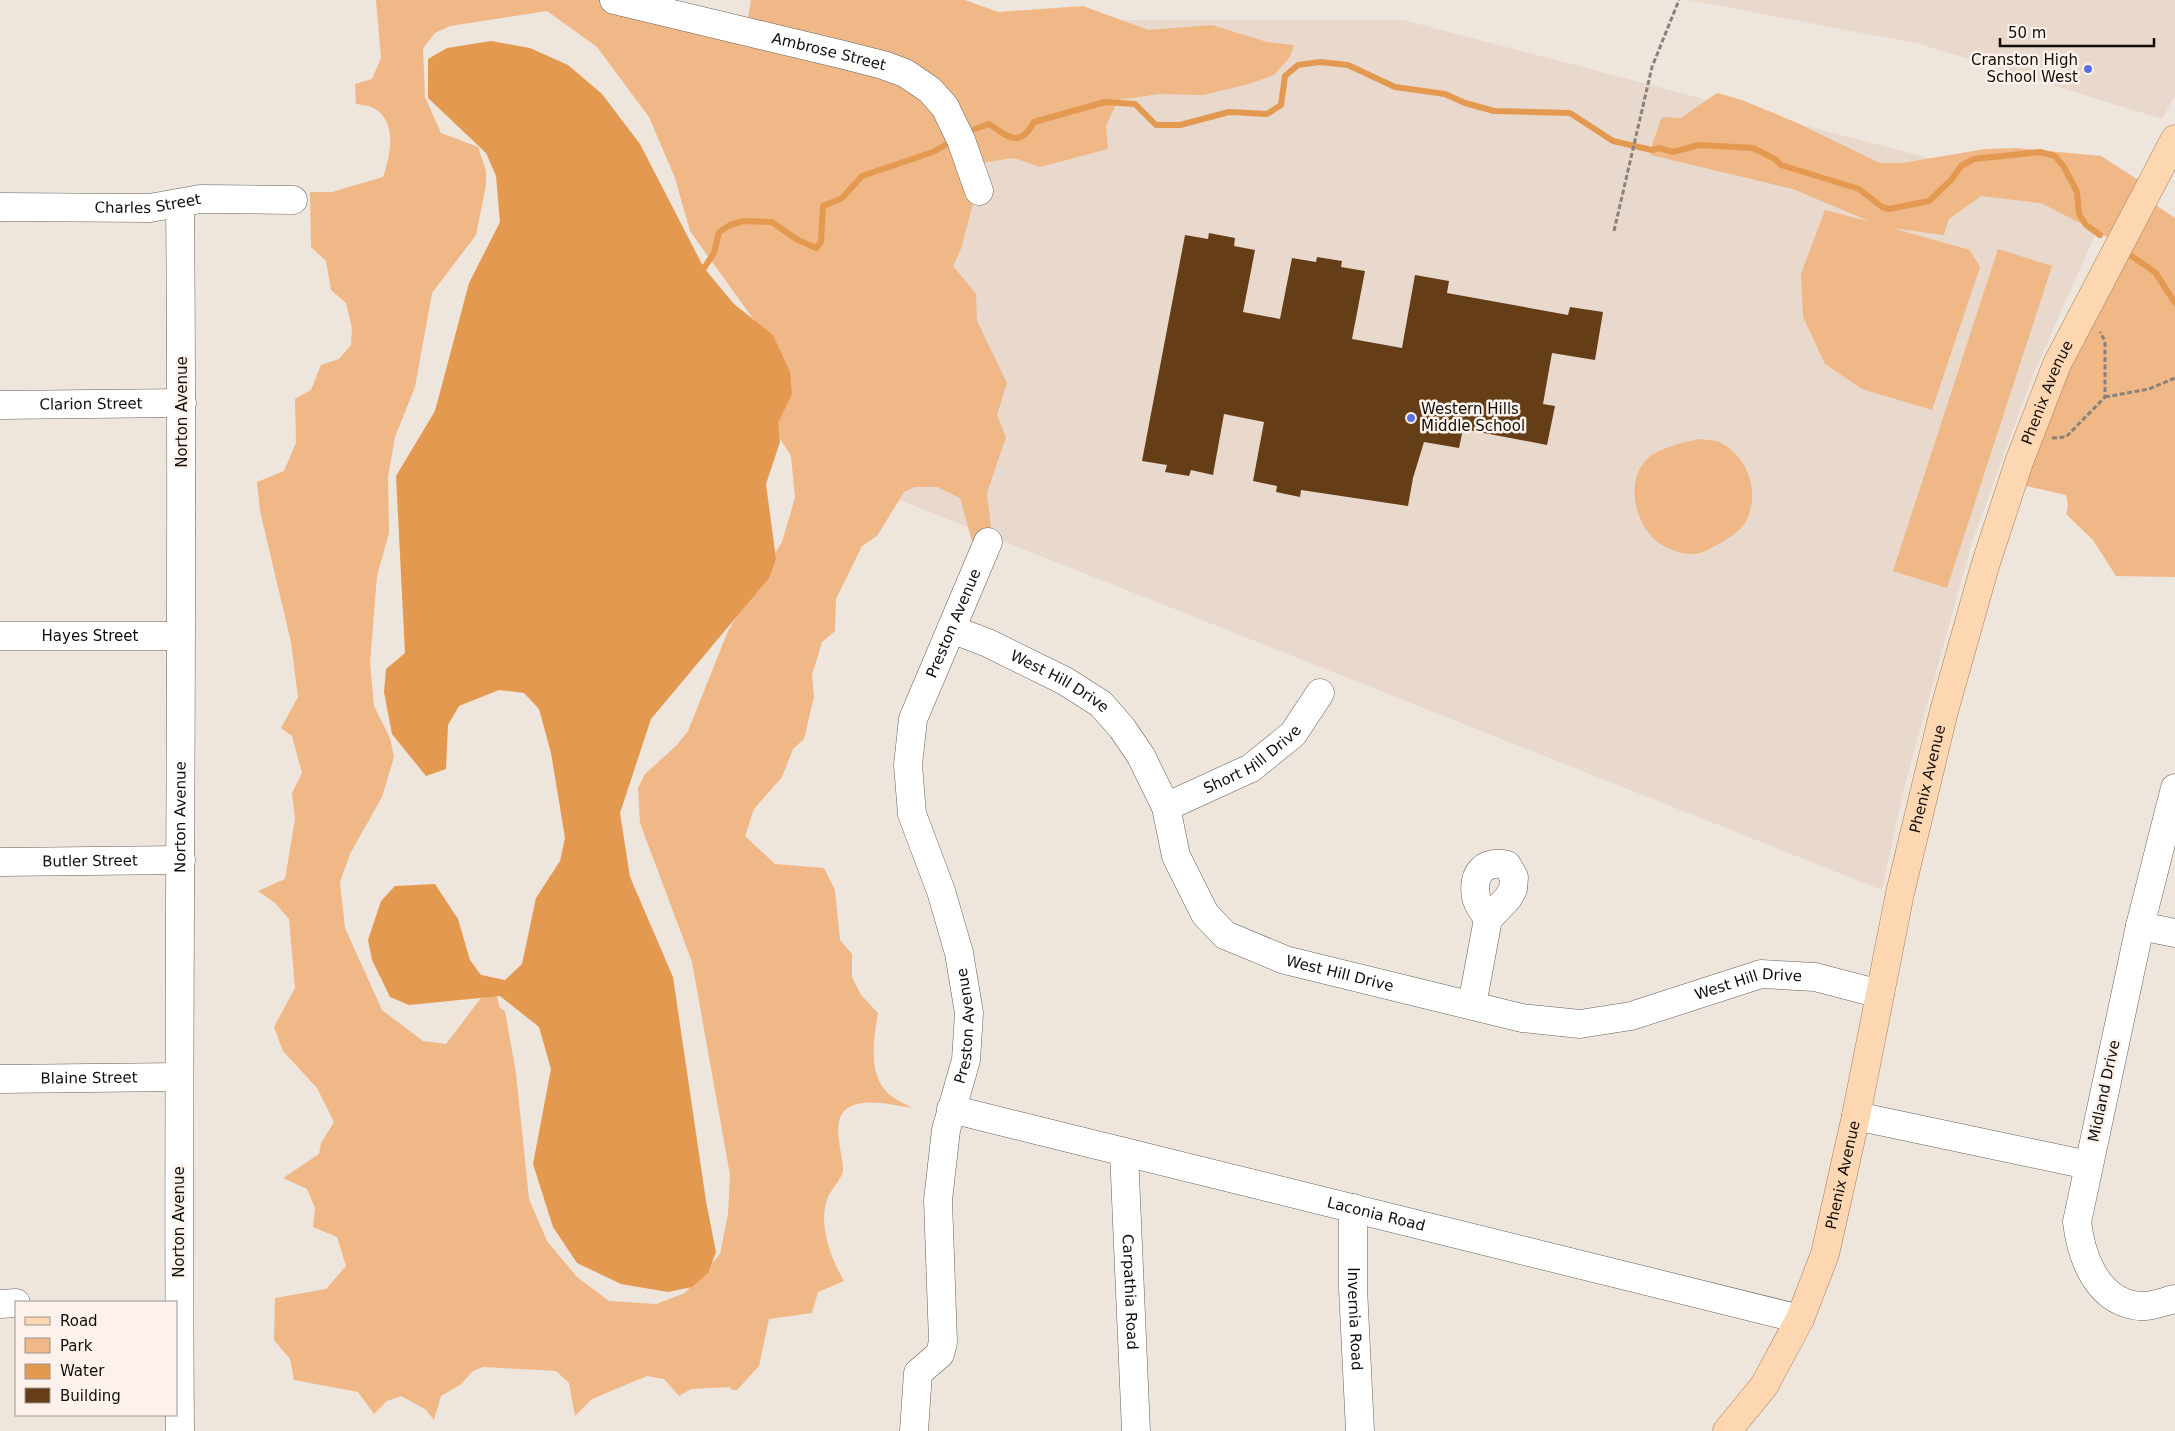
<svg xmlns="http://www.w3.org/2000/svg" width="2175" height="1431" viewBox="0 0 2175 1431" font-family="'DejaVu Sans',sans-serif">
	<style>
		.built { fill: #e8d9cc }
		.green { fill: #efb886; fill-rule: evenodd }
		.water { fill: #e49950 }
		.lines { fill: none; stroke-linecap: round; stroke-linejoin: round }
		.stream { stroke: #e49950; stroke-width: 6 }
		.building { fill: #653e17 }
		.minor-casing { stroke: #686059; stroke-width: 29 }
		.major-casing { stroke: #a97e55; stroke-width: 29 }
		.path { stroke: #88827c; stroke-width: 3; stroke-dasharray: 5 2.5; stroke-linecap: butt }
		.minor { stroke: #fff; stroke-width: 28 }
		.major { stroke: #fdd6b2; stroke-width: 28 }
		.poi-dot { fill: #5e70e7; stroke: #fcf2eb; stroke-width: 2 }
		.labels { text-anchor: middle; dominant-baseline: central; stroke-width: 5; stroke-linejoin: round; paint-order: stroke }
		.street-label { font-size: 15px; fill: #100d0a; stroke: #fcf2eb }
		.poi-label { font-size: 15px; fill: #100d0a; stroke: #fcf2eb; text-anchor: end }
	</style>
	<rect width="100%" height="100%" fill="#eee5dd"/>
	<!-- built -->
	<g class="built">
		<polygon points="1689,0 2175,0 2175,95 2162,119 1920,44"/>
		<polygon points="1069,20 1403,20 2108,205 2033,375 1972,542 1903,792 1882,890 799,460"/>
	</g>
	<!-- green -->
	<g class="green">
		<path d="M376,0H642L747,25L751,0H965L998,12L1083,6L1148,30L1212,25L1267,42L1294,45L1290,57L1274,75L1249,84L1203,95L1159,94L1118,100L1106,126L1108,149L1040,167L1014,158L973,164L976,192L961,249L953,266L976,294L977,321L1007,383L997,415L1006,437L987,493L991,528L989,535L974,548L960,498L937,487H915L904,492L877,536L862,546L836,599L835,631L822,642L812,675L814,697L804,739L793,749L782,777L754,809L745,836L775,864L824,868L835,890L840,940L852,954V977L861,995L878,1013C874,1037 868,1070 885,1090C891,1098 904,1103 912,1108C894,1105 860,1096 845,1110C831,1124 843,1153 843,1170C842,1179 832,1188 828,1197C817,1223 831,1259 844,1281L818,1292L812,1313L769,1319L759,1366L737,1390H732L729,1387L691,1389L679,1396L664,1379L647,1376L592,1399L575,1416L569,1383L556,1371L483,1367L473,1371L460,1385L441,1396L434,1420L425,1409L401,1396L387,1401L374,1414L358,1392L294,1380L290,1359L274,1340L275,1298L326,1289L346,1266L337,1237L313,1227L315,1208L307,1189L283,1178L319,1154L321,1143L334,1122L317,1088L283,1051L274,1027L295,988L289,919L275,903L258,891L285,879L295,819L292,793L302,773L292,736L281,728L298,697L291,642L260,511L257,482L284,471L296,443L295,399L311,390L321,365L339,359L351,345L352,328L346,303L331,290L326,261L311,247L310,192H332L383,177C390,156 398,123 375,109C370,105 362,105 356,104L355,84L372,79L381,58ZM547,11L597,47L649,117L675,178L690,231L754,320L756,336L748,387L791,456L795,498L782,542L728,631L688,731L677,745L645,774L638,788L640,823L692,962L730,1175L728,1214L720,1254L685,1293L656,1304L609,1301L577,1277L547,1241L529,1199L516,1073L505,1011L500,1008L496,994L481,998L446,1044L423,1041L382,1010L345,928L340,882L350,854L382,797L394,757L390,738L374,706L370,663L377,576L389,533L388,477L395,437L415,387L432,293L476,235L486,185V171L478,147L441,133L425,97L423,48L435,33L450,26Z"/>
		<polygon points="1717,93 1742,100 1795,122 1880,163 1902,163 1985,149 2016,148 2101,156 2146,185 2145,198 2175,218 2175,577 2116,576 2093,540 2066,514 2068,506 2066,495 2013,483 2117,242 2041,203 1981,196 1949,219 1944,235 1892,228 1970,250 1980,267 1932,410 1862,389 1825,364 1803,317 1801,274 1825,210 1871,222 1793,189 1651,155 1652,145 1661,119 1664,117 1681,118"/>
		<polygon points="1998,249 2052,266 1947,588 1893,571"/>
		<path d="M1700,439C1706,440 1714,440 1719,442C1749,456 1761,495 1745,523C1740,533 1705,554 1695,554C1680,555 1664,548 1653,538C1634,519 1626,480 1647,459C1657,449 1687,441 1700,439Z"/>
	</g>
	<!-- water -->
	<polygon class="water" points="491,41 530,48 568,65 602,94 640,144 704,268 734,304 773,335 790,372 792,394 778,423 780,442 766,484 776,559 769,578 651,719 620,813 630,877 673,977 706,1201 716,1252 708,1273 692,1287 668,1292 621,1284 577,1263 553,1227 533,1164 551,1069 539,1027 500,996 409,1005 390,997 372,960 368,940 381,901 395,886 435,884 458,919 470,960 481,975 505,980 522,964 536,898 560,861 565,838 551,753 539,709 524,693 499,690 459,706 448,725 446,769 426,776 392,734 384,692 386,669 405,653 396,476 435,411 469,283 500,222 496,176 486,153 428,98 428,59 447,48"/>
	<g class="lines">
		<!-- stream -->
		<g class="stream">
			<path d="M975,129L989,124C1009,138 1020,148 1034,122L1105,102L1135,104L1156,125H1180L1229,112L1267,114L1281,105L1285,76L1298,65L1320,62L1348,65L1395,87L1445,94L1465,103L1494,111L1570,113L1613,141L1652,150L1659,148L1673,152L1699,145L1753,148L1775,159L1781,165L1859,189L1882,207L1889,209L1929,201L1952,179L1961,166L1974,159L2040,152L2055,156L2064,167L2077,192L2079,214L2086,225L2100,235"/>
			<polyline points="2130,255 2155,272 2175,303"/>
			<polyline points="704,268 714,253 719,232 730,225 744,221 772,222 796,239 816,248 821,242 823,206 842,198 862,176 933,152 945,145"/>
		</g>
	</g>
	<!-- building -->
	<polygon class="building" points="1209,233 1235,238 1234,246 1255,250 1243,312 1280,319 1292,258 1316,262 1317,257 1342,261 1341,267 1365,271 1352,339 1402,348 1415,275 1449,281 1447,293 1568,315 1570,307 1603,312 1595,360 1552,353 1543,404 1555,406 1547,445 1463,429 1459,448 1424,442 1413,478 1408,506 1301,490 1300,497 1276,492 1277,486 1253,481 1264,422 1224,414 1213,475 1191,470 1189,476 1165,472 1167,465 1142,461 1185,235 1208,239"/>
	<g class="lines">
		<defs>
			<g id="minor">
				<path id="s1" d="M614,0L844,55L883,65L905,73L930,90L945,107L961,140L979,191"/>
				<path id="s2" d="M0,207L150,208L200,199L293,200"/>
				<path id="s3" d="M0,405L182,403"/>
				<path id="s4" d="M951,629L988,643L1065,681L1101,704L1122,728L1141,756L1166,807L1176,856L1205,914L1225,935L1285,960L1522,1018L1580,1024L1631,1016L1761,974L1815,977L1880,994"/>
				<path id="s5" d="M0,636H180"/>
				<path d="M2175,788L2140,926L2077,1222C2081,1255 2095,1297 2133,1305C2146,1309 2162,1302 2175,1299"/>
				<path id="s6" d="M1166,807L1251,768L1293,734L1320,693"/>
				<path id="s7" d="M0,862L181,860"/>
				<polyline points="2140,926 2175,933"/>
				<path d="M1472,1005L1488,919L1508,898L1513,889L1514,877L1507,865C1484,860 1472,873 1476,897C1477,904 1484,912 1488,919"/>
				<path id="s8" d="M0,1079L178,1077"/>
				<path id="s9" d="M951,1109L1800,1319"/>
				<polyline points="1856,1116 2088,1165"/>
				<path id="s10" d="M1124,1152L1136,1431"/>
				<path id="s11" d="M1353,1208V1288L1360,1431"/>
				<polyline points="0,1304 16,1303"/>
				<path id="s12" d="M180,1431C177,1022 184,612 180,203"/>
				<path id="s13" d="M914,1431L918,1373L940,1354L943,1342L938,1200L946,1130L966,1060L969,1013L959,953L941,891L912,814L908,765L913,719L988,542"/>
			</g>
			<g id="major">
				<path id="s14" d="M1727,1431L1764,1386L1800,1319L1825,1254L1856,1116L1900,893L1944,711L1985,566L2019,462L2057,364L2175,139"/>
			</g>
		</defs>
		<!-- minor casing -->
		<use href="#minor" class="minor-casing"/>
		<!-- major casing -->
		<use href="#major" class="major-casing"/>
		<!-- path -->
		<g class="path">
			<polyline points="1614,231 1652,67 1679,0"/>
			<polyline points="2105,397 2149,389 2175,378"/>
			<polyline points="2052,438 2066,437 2105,397 2105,341 2100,332"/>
		</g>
		<!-- minor -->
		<use href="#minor" class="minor"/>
		<!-- major -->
		<use href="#major" class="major"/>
	</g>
	<!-- markers -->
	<g class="poi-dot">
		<circle cx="2088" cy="69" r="5"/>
		<circle cx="1411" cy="418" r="5"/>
	</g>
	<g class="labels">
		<!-- street labels -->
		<g class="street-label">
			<text stroke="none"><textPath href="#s1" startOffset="221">Ambrose Street</textPath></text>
			<text stroke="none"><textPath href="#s2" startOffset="148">Charles Street</textPath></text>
			<text stroke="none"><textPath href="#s14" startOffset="1095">Phenix Avenue</textPath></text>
			<text stroke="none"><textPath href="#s3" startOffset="91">Clarion Street</textPath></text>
			<text transform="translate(182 412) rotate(-90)">Norton Avenue</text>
			<text stroke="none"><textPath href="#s13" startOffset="839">Preston Avenue</textPath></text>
			<text stroke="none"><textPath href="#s5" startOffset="90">Hayes Street</textPath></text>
			<text stroke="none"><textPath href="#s4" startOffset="121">West Hill Drive</textPath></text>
			<text stroke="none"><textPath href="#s6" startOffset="99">Short Hill Drive</textPath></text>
			<text stroke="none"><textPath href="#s14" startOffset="690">Phenix Avenue</textPath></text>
			<text stroke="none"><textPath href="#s12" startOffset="614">Norton Avenue</textPath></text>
			<text stroke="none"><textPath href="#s7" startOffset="90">Butler Street</textPath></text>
			<text stroke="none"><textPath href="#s4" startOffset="556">West Hill Drive</textPath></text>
			<text stroke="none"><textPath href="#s4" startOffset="976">West Hill Drive</textPath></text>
			<text stroke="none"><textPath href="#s13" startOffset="419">Preston Avenue</textPath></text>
			<text stroke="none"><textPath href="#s8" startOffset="89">Blaine Street</textPath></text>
			<text transform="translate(2104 1091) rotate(-78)">Midland Drive</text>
			<text stroke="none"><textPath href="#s14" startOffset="285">Phenix Avenue</textPath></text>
			<text stroke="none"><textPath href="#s9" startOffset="438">Laconia Road</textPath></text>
			<text transform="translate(179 1222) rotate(-90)">Norton Avenue</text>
			<text stroke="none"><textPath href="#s10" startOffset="140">Carpathia Road</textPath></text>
			<text stroke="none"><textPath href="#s11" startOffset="111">Invernia Road</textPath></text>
		</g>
		<!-- poi labels -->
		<g class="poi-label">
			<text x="2078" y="60">Cranston High<tspan x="2078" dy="17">School West</tspan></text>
			<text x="1421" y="409" text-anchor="start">Western Hills<tspan x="1421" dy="17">Middle School</tspan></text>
		</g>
	</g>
	<!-- legend -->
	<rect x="15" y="1301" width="162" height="115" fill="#fcf2eb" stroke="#9e9691"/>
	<rect x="25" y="1317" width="25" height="8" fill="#fdd6b2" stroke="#9e9691"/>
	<text x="60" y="1326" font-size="15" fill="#100d0a">Road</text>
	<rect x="25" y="1338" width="25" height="15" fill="#efb886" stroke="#9e9691"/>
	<text x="60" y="1351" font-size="15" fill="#100d0a">Park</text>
	<rect x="25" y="1364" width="25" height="15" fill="#e49950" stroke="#9e9691"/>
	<text x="60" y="1376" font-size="15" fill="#100d0a">Water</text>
	<rect x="25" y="1388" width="25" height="15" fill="#653e17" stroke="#9e9691"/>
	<text x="60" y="1401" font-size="15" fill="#100d0a">Building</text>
	<!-- scale -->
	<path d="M2000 38v8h154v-8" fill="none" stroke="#100d0a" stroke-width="2.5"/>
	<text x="2008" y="38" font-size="15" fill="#100d0a" stroke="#fcf2eb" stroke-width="4" paint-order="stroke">50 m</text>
</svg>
